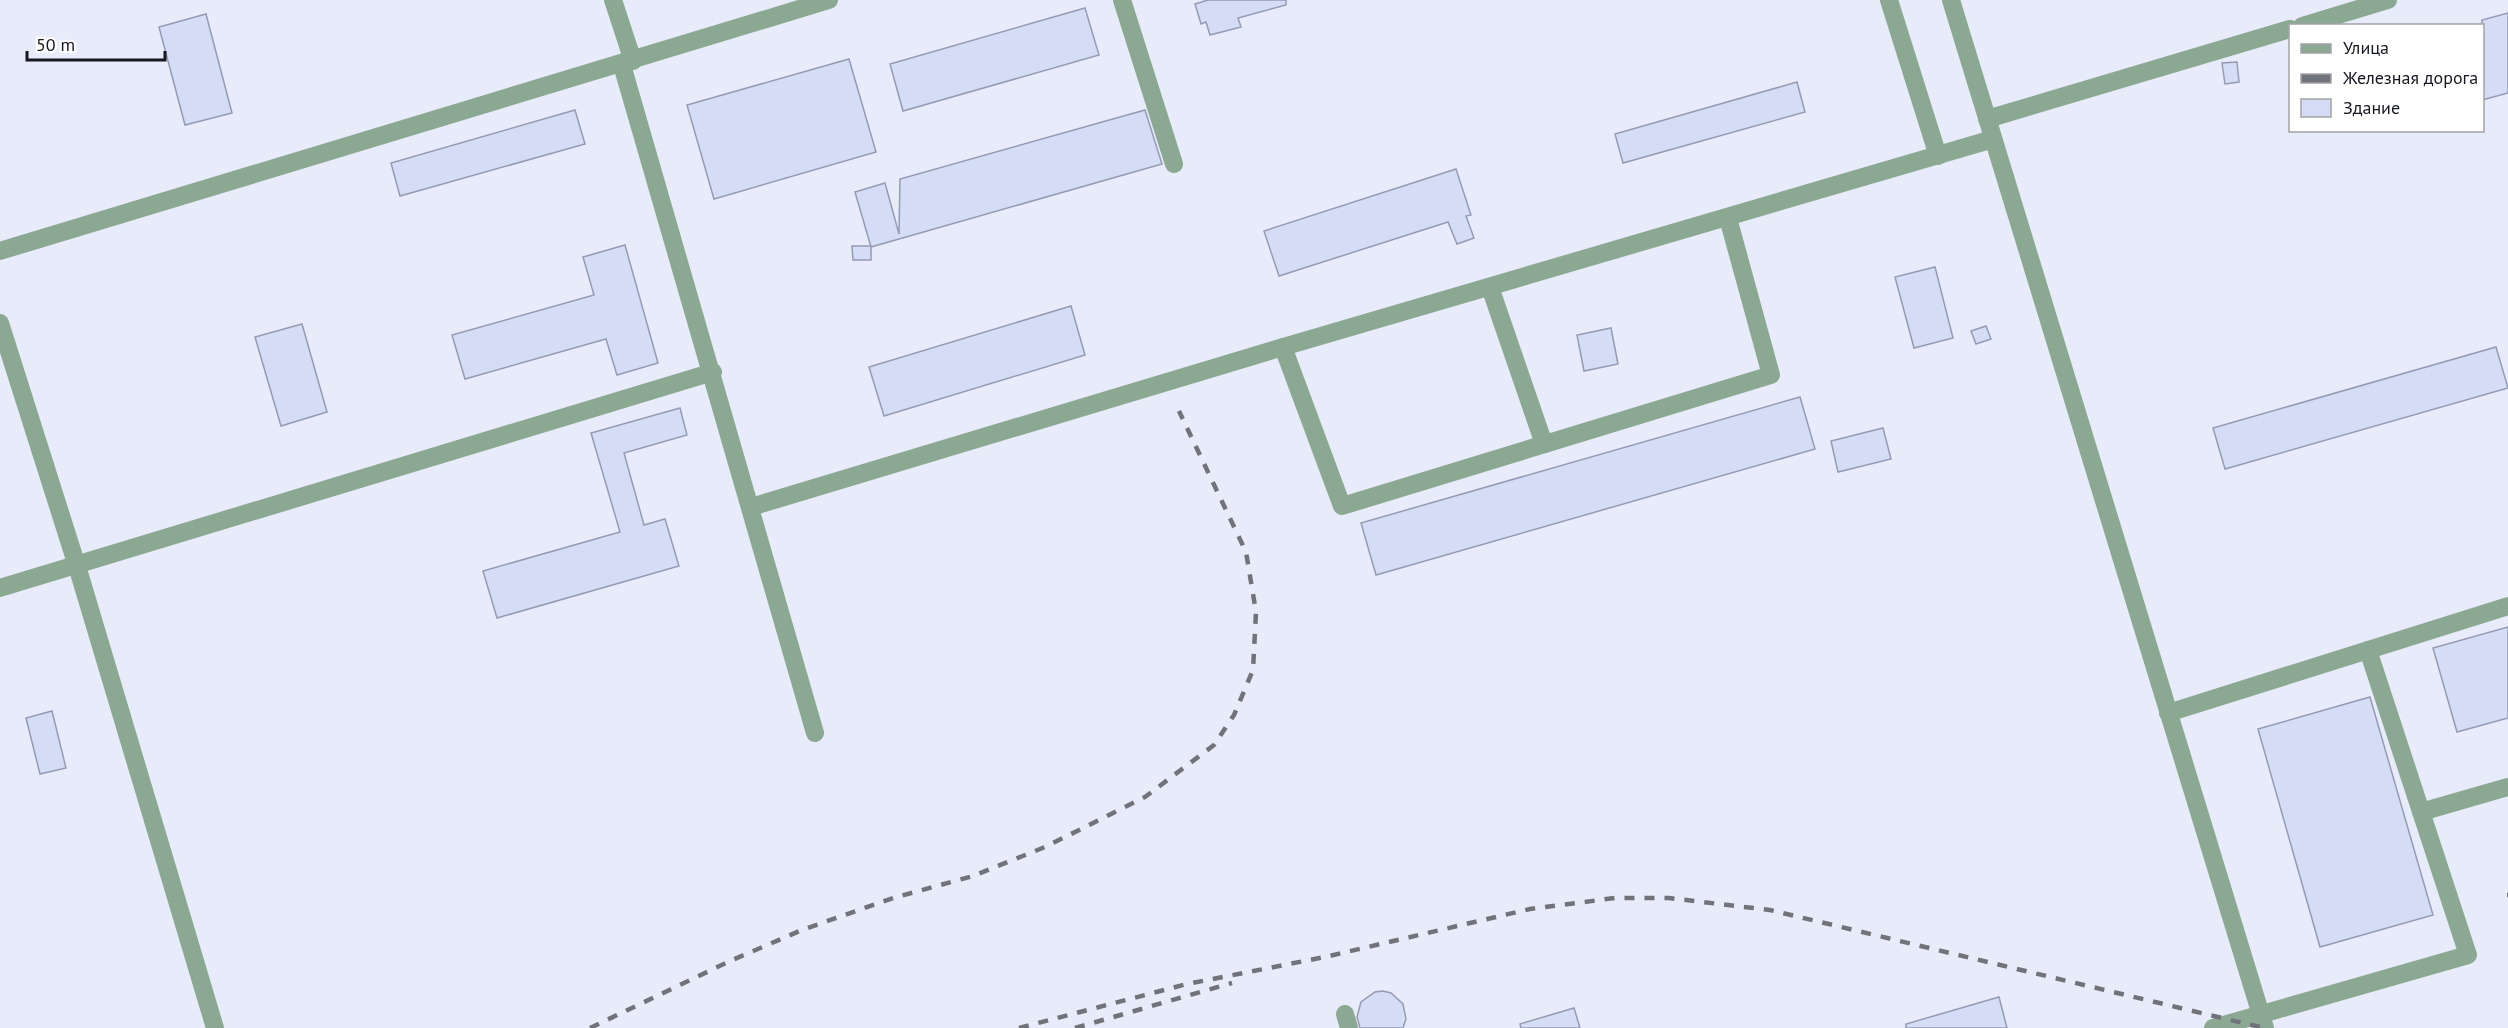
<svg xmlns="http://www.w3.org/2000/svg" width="2508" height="1028" viewBox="0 0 2508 1028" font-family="'PT Sans',sans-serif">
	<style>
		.built { fill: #e8ebf9; fill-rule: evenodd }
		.building { fill: #d5dcf6; stroke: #959bb4; stroke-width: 1.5 }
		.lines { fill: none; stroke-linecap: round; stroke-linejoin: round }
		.minor { stroke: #8ba892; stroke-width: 18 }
		.rail { stroke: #71737a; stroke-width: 4.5; stroke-dasharray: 10 10; stroke-linecap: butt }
	</style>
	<rect width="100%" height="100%" fill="#f5f6fb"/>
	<!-- built -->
	<path class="built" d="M0,0H2508V1028H0ZM2290,26H2482V130H2290Z"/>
	<!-- building -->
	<g class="building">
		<polygon points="1208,0 1286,0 1286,5 1238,18 1241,27 1210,35 1206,22 1201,24 1195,4"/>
		<polygon points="1085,8 1099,55 903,111 890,64"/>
		<polygon points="2508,13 2508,93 2482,100 2482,20"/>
		<polygon points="206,14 232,113 185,125 159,27"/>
		<polygon points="849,59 876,152 714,199 687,105"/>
		<polygon points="2237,62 2239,82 2225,84 2222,63"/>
		<polygon points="1797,82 1805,112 1623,163 1615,134"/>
		<polygon points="575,110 585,144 400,196 391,163"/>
		<polygon points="1145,110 1162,164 871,247 855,192 885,183 899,234 900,179"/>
		<polygon points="1456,169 1471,215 1466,216 1474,238 1457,244 1448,222 1279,276 1264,231"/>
		<polygon points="625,245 658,363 617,375 606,339 465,379 452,335 594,295 583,257"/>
		<polygon points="852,246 871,246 871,260 853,260"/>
		<polygon points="1935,267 1953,338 1914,348 1895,277"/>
		<polygon points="1071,306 1085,355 884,416 869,367"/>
		<polygon points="302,324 327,412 281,426 255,337"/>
		<polygon points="1986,326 1991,339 1976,344 1971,331"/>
		<polygon points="1611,328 1618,364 1584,371 1577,335"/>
		<polygon points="2496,347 2508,388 2225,469 2213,428"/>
		<polygon points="1800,397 1815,449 1376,575 1361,523"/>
		<polygon points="680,408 687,435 624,453 644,525 665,519 679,566 497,618 483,571 620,532 591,433"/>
		<polygon points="1883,428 1891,459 1838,472 1831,441"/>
		<polygon points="2508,627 2508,718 2457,732 2433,648"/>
		<polygon points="2370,697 2433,915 2320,947 2258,729"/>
		<polygon points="52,711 66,768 40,774 26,718"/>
		<polygon points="1383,991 1391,993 1403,1004 1406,1019 1403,1028 1360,1028 1357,1017 1361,1002 1375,992"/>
		<polygon points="1999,997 2007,1028 1906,1028 1906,1024"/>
		<polygon points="1574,1008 1580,1028 1521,1028 1520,1024"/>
	</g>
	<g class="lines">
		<!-- minor -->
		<g class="minor">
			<polyline points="613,0 633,61"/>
			<polyline points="1122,0 1174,164"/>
			<polyline points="1889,0 1938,156"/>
			<polyline points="1951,0 2265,1028"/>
			<polyline points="2302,26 2388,0"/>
			<polyline points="622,65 815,733"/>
			<polyline points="1987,119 2290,29"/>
			<polyline points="0,251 829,0"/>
			<polyline points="1490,287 1544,444"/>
			<polyline points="0,323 77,566 215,1028"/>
			<polyline points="1283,347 1342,506 1771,375 1728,218"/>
			<polyline points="751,507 1283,347 1993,139"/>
			<polyline points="0,588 713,372"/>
			<polyline points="2168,713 2508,606"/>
			<polyline points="2421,812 2508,787"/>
			<polyline points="1345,1014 1349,1028"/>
			<polyline points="2213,1028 2468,955 2368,650"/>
		</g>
		<!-- rail -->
		<g class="rail">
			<polyline points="2507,895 2508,895"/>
			<polyline points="590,1028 730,961 802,930 893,898 973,876 1045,847 1145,797 1214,745 1234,715 1253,670 1256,612 1246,552 1179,411"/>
			<polyline points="1019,1028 1187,984 1325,957 1530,909 1615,898 1669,898 1770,910 2264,1028"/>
			<polyline points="1075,1028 1232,983"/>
		</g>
	</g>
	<!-- legend -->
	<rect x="2289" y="24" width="195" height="108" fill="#ffffff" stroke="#a2a3a6" stroke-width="1.5"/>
	<rect x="2301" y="44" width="30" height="9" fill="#8ba892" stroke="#a2a3a6" stroke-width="1.5"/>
	<text x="2343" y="54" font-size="18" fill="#161821">Улица</text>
	<rect x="2301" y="74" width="30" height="9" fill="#71737a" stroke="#a2a3a6" stroke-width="1.5"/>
	<text x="2343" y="84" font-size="18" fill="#161821">Железная дорога</text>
	<rect x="2301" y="99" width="30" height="18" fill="#d5dcf6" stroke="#a2a3a6" stroke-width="1.5"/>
	<text x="2343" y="114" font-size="18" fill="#161821">Здание</text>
	<!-- scale -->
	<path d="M27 51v9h138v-9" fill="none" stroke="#161821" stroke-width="3"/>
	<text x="36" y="51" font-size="18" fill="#161821" stroke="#ffffff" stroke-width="4.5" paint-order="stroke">50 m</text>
</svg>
